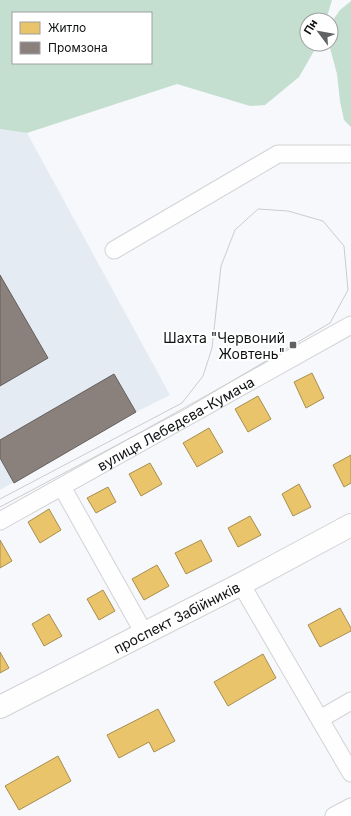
<svg xmlns="http://www.w3.org/2000/svg" width="351" height="816" viewBox="0 0 351 816" font-family="Inter,sans-serif">
	<style>
		.built { fill: #e4ebf2 }
		.forest { fill: #c4dfd0; fill-rule: evenodd }
		.homes { fill: #e9c46a; stroke: #a88e50 }
		.industry { fill: #8a817c; stroke: #655f5c }
		.lines { fill: none; stroke-linecap: round; stroke-linejoin: round }
		.minor-casing { stroke: #d1d3d5; stroke-width: 19 }
		.secondary-casing { stroke: #d1d3d5; stroke-width: 24 }
		.minor { stroke: #fefefe; stroke-width: 17 }
		.secondary { stroke: #fefefe; stroke-width: 22 }
		.tram { stroke: #cccccd; stroke-width: 1 }
		.poi-dot { fill: #606264; stroke: #fff; stroke-width: 1.5 }
		.labels { text-anchor: middle; dominant-baseline: central; stroke-width: 4; stroke-linejoin: round; paint-order: stroke }
		.poi-label { font-size: 14px; fill: #0f1113; stroke: #fff; text-anchor: end }
		.street-label { font-size: 14px; fill: #0f1113; stroke: #fff }
	</style>
	<rect width="100%" height="100%" fill="#f6f8fb"/>
	<!-- built -->
	<polygon class="built" points="0,129 27,133 170,395 136,412 0,490"/>
	<!-- forest -->
	<g class="forest">
		<path d="M0,0H332L326,20H307V44H318L299,77L265,105L250,106L177,84L27,133L0,129ZM13,13H151V63H13Z"/>
		<polygon points="351,1 351,127 344,120 340,101 337,74 329,44 331,44 331,23 340,10"/>
	</g>
	<!-- homes -->
	<g class="homes">
		<polygon points="312,373 324,398 306,408 294,382"/>
		<polygon points="258,396 271,419 248,432 235,409"/>
		<polygon points="209,428 223,452 197,467 183,443"/>
		<polygon points="351,455 351,483 344,487 333,465"/>
		<polygon points="150,463 162,484 141,496 129,474"/>
		<polygon points="299,484 311,507 293,516 282,494"/>
		<polygon points="108,487 116,502 96,513 87,498"/>
		<polygon points="49,509 61,530 40,543 28,522"/>
		<polygon points="250,516 261,535 238,547 228,528"/>
		<polygon points="0,540 12,561 0,568"/>
		<polygon points="201,540 212,561 186,574 175,553"/>
		<polygon points="157,565 169,586 144,600 132,579"/>
		<polygon points="103,590 115,611 99,620 87,599"/>
		<polygon points="340,608 351,628 351,631 320,647 308,625"/>
		<polygon points="49,614 62,636 44,646 32,624"/>
		<polygon points="0,652 9,668 0,673"/>
		<polygon points="263,654 276,678 228,706 214,682"/>
		<polygon points="158,709 175,741 154,752 149,742 119,758 107,735"/>
		<polygon points="58,756 71,781 19,810 5,786"/>
	</g>
	<!-- industry -->
	<g class="industry">
		<polygon points="0,275 48,358 0,386"/>
		<polygon points="114,374 136,412 14,483 0,458 0,440"/>
	</g>
	<g class="lines">
		<defs>
			<g id="minor">
				<polyline points="114,250 278,154 351,154"/>
				<polyline points="62,487 144,633"/>
				<path id="s1" d="M0,521L351,325"/>
				<polyline points="241,584 351,773"/>
				<polyline points="320,719 351,701"/>
				<polyline points="334,816 351,807"/>
			</g>
			<g id="secondary">
				<path id="s2" d="M0,707L241,584L351,525"/>
			</g>
		</defs>
		<!-- minor casing -->
		<use href="#minor" class="minor-casing"/>
		<!-- secondary casing -->
		<use href="#secondary" class="secondary-casing"/>
		<!-- minor -->
		<use href="#minor" class="minor"/>
		<!-- secondary -->
		<use href="#secondary" class="secondary"/>
		<!-- tram -->
		<polyline class="tram" points="0,499 182,403 203,376 212,348 221,266 235,230 258,209 288,211 323,221 344,246 348,290 330,323 185,409 0,507"/>
	</g>
	<!-- markers -->
	<rect class="poi-dot" x="289" y="341" width="8" height="8" rx="2"/>
	<g class="labels">
		<!-- poi labels -->
		<g class="poi-label">
			<text x="285" y="337">Шахта "Червоний<tspan x="285" dy="16">Жовтень"</tspan></text>
		</g>
		<!-- street labels -->
		<g class="street-label">
			<text stroke="none"><textPath href="#s1" startOffset="201">вулиця Лебедєва-Кумача</textPath></text>
			<text stroke="none"><textPath href="#s2" startOffset="198">проспект Забійників</textPath></text>
		</g>
	</g>
	<!-- legend -->
	<rect x="12" y="12" width="140" height="52" fill="#ffffff" stroke="#9fa0a1"/>
	<rect x="20" y="22" width="20" height="12" fill="#e9c46a" stroke="#9fa0a1"/>
	<text x="48" y="32" font-size="12" fill="#0f1113">Житло</text>
	<rect x="20" y="42" width="20" height="12" fill="#8a817c" stroke="#9fa0a1"/>
	<text x="48" y="52" font-size="12" fill="#0f1113">Промзона</text>
	<!-- north arrow -->
	<g transform="translate(319 32) rotate(302)"><circle r="19" fill="#ffffff" stroke="#9fa0a1"/>
	<path d="M0-3L7 15L0 10L-7 15Z" fill="#606264"/>
	<text y="-6" font-size="11" font-weight="bold" text-anchor="middle" fill="#0f1113">Пн</text>
	</g>
</svg>
